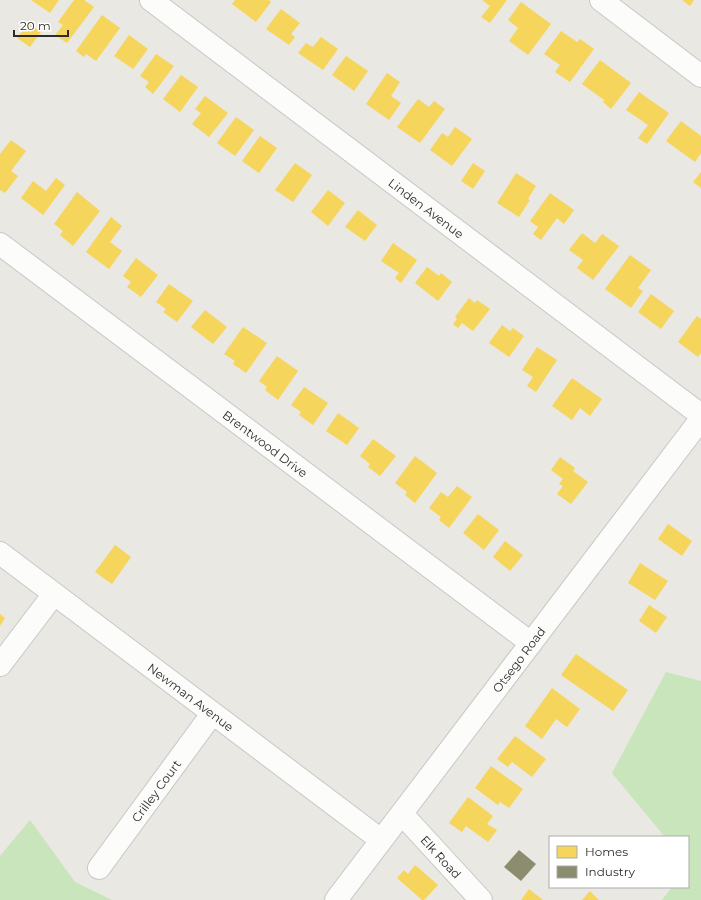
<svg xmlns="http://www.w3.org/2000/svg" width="701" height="900" viewBox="0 0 701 900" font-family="Montserrat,sans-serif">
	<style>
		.green { fill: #c8e5bc }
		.homes { fill: #f6d55c }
		.industry { fill: #8c8c6e }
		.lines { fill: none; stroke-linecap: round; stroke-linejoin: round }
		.minor-casing { stroke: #c7c7c7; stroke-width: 24 }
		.minor { stroke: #fcfcfb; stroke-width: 22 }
		.labels { text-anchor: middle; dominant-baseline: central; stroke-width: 4; stroke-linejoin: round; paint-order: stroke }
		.street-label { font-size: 12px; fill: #2c2c2c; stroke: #fff }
	</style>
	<rect width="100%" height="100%" fill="#eae8e2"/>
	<!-- green -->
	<g class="green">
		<polygon points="666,672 701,681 701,900 662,900 672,887 688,887 688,868 689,866 688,865 688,837 665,837 612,773"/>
		<polygon points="30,820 75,882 112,900 0,900 0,856"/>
	</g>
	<!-- homes -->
	<g class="homes">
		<polygon points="31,0 59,0 50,13"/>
		<polygon points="74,0 84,0 94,7 67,43 55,35 63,25 58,22"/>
		<polygon points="235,0 269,0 271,2 256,22 232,4"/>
		<polygon points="482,0 507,0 490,23 481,17 490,6"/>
		<polygon points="682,0 694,0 690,6"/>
		<polygon points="521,2 551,24 528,55 509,41 518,28 508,20"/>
		<polygon points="281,9 300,23 291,34 295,37 289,45 266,29"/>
		<polygon points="102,15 120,28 96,61 86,54 84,57 76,51"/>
		<polygon points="28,23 41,32 30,47 17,38"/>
		<polygon points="561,31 577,42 580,39 594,49 570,82 555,72 560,65 544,54"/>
		<polygon points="129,35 148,49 133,69 114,56"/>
		<polygon points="321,37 338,49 323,70 298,53 306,43 313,47"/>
		<polygon points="156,54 174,66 153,94 145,87 149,82 140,76"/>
		<polygon points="346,56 368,71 354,91 332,75"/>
		<polygon points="600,60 631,83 611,109 603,102 604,100 582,84"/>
		<polygon points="387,73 400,82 391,96 401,103 389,120 366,104"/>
		<polygon points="181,75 198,87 180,112 163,99"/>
		<polygon points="639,92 669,113 647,144 638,138 648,125 626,110"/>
		<polygon points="205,96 228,113 209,137 192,124 201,113 195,109"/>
		<polygon points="418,99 429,107 434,101 445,109 420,143 397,127"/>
		<polygon points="236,117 254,130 235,156 217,143"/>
		<polygon points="681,121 701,136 701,153 695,162 666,141"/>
		<polygon points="455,127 472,139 452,166 430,150 442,133 448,137"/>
		<polygon points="260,136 277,148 259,173 242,161"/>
		<polygon points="11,140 26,151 11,171 18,176 5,193 0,190 0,154"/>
		<polygon points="295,163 312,175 293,202 275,190"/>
		<polygon points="473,163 485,171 473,189 461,181"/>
		<polygon points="701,172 701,188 693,182"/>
		<polygon points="516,173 536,186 528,199 530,200 519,217 497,203"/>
		<polygon points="56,178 65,185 43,215 21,198 33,181 46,191"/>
		<polygon points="328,190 345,203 328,226 311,212"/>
		<polygon points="77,192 100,211 73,246 60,235 63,231 54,224"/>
		<polygon points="550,193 574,210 564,224 557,218 541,240 533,234 538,227 530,221"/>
		<polygon points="358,210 377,225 365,241 345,227"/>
		<polygon points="111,217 122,226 110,242 122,251 109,269 86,252"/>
		<polygon points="582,233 595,243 602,234 619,246 593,280 577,268 583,260 569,250"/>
		<polygon points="393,243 417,260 401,283 395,278 399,273 381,261"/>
		<polygon points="630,255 651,270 638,288 643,291 631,308 605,289"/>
		<polygon points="136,258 158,275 141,297 127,287 131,282 123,276"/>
		<polygon points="427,267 439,276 441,273 452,282 438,301 415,283"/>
		<polygon points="169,284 193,301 177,322 163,312 166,309 156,302"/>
		<polygon points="651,294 674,311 661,329 638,312"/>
		<polygon points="469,298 475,303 477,300 490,309 473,331 462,323 458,328 453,324 457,319 455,317"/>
		<polygon points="205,310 227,327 213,344 191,327"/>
		<polygon points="697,316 701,319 701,353 698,357 678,342"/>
		<polygon points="502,325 510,331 513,328 524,336 509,357 489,343"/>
		<polygon points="243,327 267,343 246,373 233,364 235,361 224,354"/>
		<polygon points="537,347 557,360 536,392 527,386 533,377 522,370"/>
		<polygon points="277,356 298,371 278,400 265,390 267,387 259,381"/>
		<polygon points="572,378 602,399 590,416 580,408 572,420 552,406"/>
		<polygon points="304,387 328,403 313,425 299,415 301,412 291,405"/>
		<polygon points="338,413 359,428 347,445 326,431"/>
		<polygon points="373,439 396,456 380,476 368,467 370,464 360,456"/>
		<polygon points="415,456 437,473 415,503 405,495 407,492 395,483"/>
		<polygon points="560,457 575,468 573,471 588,482 571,504 557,494 563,486 559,484 563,479 551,470"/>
		<polygon points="457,486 472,497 449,528 439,520 441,517 429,508 441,492 448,497"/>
		<polygon points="478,514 499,530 484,550 463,533"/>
		<polygon points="668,524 692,541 682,556 658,539"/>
		<polygon points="505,541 523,555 510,571 493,557"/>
		<polygon points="115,545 131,557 112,584 95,572"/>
		<polygon points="640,563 668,581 655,600 628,583"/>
		<polygon points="649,605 667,617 656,633 639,621"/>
		<polygon points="0,614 5,618 0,626"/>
		<polygon points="576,654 628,690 613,711 561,675"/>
		<polygon points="552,688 580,709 567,727 556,719 542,739 525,726"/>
		<polygon points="515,736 546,759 532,777 512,762 508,767 497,759"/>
		<polygon points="491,766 523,789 509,808 500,802 498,805 475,788"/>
		<polygon points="468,797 493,816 487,824 497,830 488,842 466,826 462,832 449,823"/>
		<polygon points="415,865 438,885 424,900 422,900 397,878 404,870 408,874"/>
		<polygon points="529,889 543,900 521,900"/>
		<polygon points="590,891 599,900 582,900"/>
	</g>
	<!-- industry -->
	<polygon class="industry" points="519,850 536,864 521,881 504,867"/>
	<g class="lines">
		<defs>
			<g id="minor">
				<path id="s1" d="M151,0L701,415"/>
				<polyline points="601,0 701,76"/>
				<path id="s2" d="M0,244L531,643"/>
				<path id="s3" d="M0,553L381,840"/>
				<polyline points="0,665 54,594"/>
				<path id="s4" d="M402,814L481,900"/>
				<path id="s5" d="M99,868L212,714"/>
				<path id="s6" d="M336,900L701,419"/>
			</g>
		</defs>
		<!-- minor casing -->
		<use href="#minor" class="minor-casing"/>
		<!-- minor -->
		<use href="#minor" class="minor"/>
	</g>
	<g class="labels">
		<!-- street labels -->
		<g class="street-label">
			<text stroke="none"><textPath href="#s1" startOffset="345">Linden Avenue</textPath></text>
			<text stroke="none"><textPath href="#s2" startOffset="332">Brentwood Drive</textPath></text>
			<text stroke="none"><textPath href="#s6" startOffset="302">Otsego Road</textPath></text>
			<text stroke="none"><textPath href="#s3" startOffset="239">Newman Avenue</textPath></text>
			<text stroke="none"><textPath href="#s5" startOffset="96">Crilley Court</textPath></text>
			<text stroke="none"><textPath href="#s4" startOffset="58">Elk Road</textPath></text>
		</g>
	</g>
	<!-- legend -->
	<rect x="549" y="836" width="140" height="52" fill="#ffffff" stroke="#ababab"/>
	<rect x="557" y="846" width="20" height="12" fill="#f6d55c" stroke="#ababab"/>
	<text x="585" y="856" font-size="12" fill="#2c2c2c">Homes</text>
	<rect x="557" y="866" width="20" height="12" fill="#8c8c6e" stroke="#ababab"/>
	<text x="585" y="876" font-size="12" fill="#2c2c2c">Industry</text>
	<!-- scale -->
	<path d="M14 30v6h54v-6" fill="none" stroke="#2c2c2c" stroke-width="2"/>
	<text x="20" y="30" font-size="12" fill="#2c2c2c" stroke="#ffffff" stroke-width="3" paint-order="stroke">20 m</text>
</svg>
